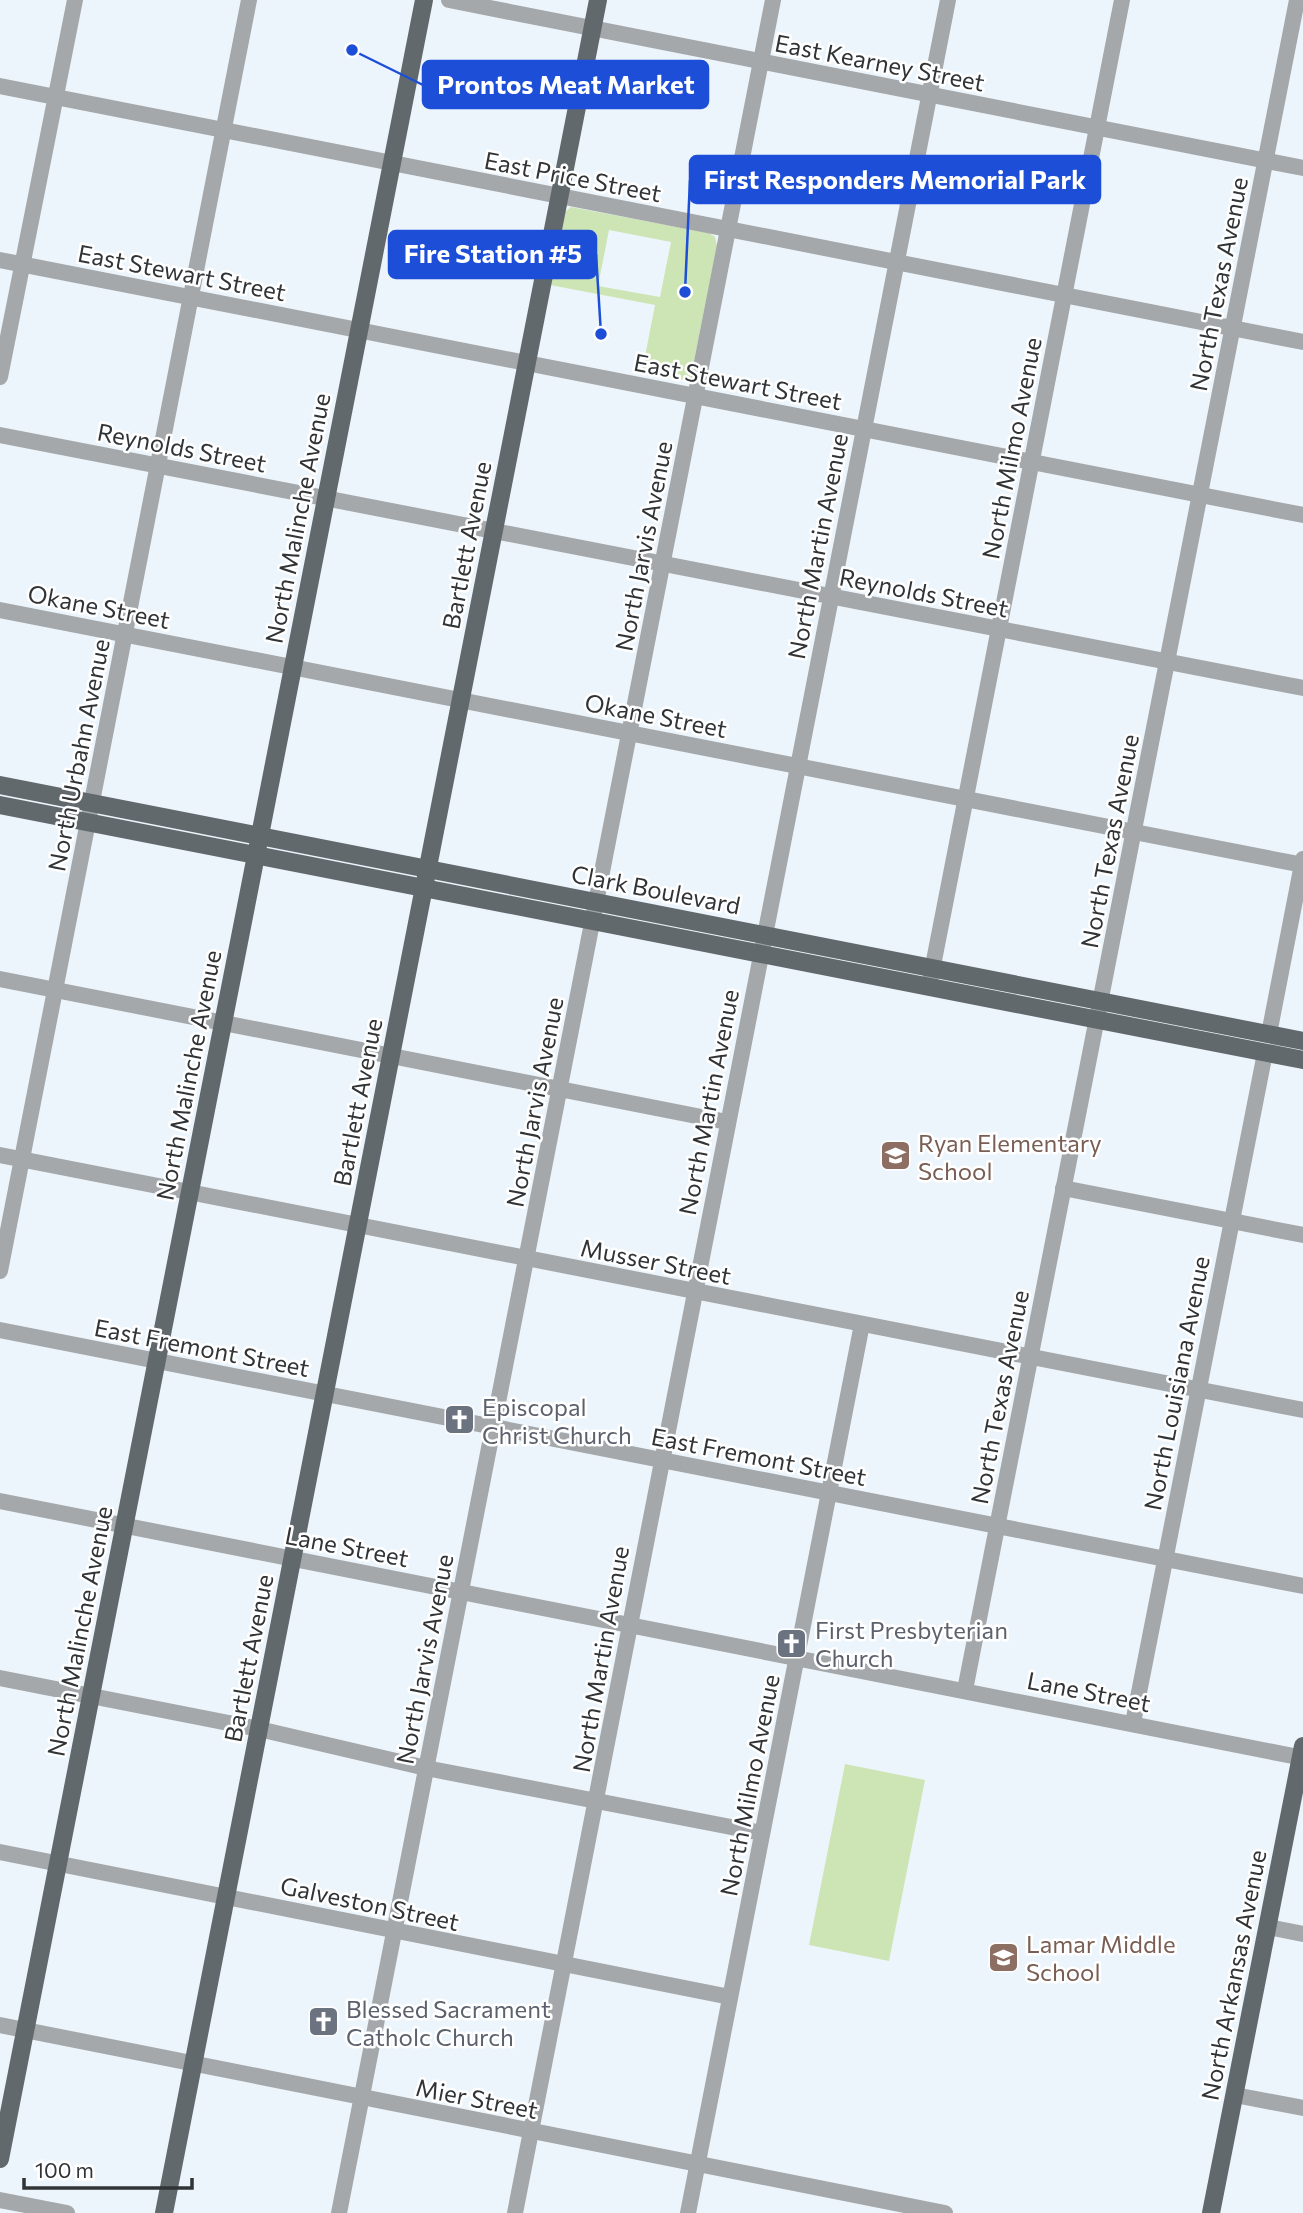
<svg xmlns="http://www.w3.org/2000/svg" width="1303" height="2213" viewBox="0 0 1303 2213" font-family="Commissioner,sans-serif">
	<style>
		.green { fill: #cde5b5; fill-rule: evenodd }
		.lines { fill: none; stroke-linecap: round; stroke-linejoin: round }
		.minor { stroke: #a4a8aa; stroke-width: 16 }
		.major { stroke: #62696d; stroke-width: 18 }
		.labels { text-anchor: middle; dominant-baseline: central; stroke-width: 5; stroke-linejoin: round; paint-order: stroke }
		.street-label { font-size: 24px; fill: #313436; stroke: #fff }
		.education-label { font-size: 24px; fill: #785e54; stroke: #fff; text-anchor: start }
		.worship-label { font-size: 24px; fill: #5b616d; stroke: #fff; text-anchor: start }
		.leader { fill: none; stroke: #1d4ed8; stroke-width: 2.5 }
		.callout-dot { fill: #1d4ed8; stroke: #fff; stroke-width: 2.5 }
		.callout { fill: #1d4ed8; stroke: #1d4ed8; stroke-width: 2.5 }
		.callout-label { font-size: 26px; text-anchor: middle; font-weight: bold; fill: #fff }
	</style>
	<rect width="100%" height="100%" fill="#edf5fc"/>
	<!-- green -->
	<g class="green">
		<path d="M571,207L709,233L715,237L717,246L690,381L642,372L655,305L550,285L565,212ZM609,230L671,242L660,297L598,286Z"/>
		<polygon points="845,1764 925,1780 889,1961 809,1945"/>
	</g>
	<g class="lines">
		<!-- minor -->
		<g class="minor">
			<polyline points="449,0 1303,168"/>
			<polyline points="0,86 1303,342"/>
			<polyline points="0,260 1303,515"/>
			<polyline points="0,377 75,0"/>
			<polyline points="0,435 1303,688"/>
			<polyline points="0,610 1303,865"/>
			<polyline points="0,979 727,1122"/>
			<polyline points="930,981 1122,0"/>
			<polyline points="1269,1034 1303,859"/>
			<polyline points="0,1155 1303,1410"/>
			<polyline points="1063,1188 1303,1235"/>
			<polyline points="0,1271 249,0"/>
			<polyline points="0,1330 1303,1586"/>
			<polyline points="0,1501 1303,1758"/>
			<polyline points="0,1678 259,1729 426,1768 762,1833"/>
			<polyline points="965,1690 1297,0"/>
			<polyline points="1133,1723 1265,1053"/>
			<polyline points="0,1852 730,1997"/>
			<polyline points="1268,1927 1303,1934"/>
			<polyline points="0,2025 945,2213"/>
			<polyline points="1235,2095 1303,2108"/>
			<polyline points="0,2200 67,2213"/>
			<polyline points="339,2213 773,0"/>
			<polyline points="515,2213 948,0"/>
			<polyline points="688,2213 862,1324"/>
		</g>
		<!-- major -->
		<g class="major">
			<polyline points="0,785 1303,1041"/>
			<polyline points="0,805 1303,1060"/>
			<polyline points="0,2159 424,0"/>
			<polyline points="164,2213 598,0"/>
			<polyline points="1211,2213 1303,1746"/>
		</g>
	</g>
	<!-- icons -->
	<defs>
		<symbol id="school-square" viewBox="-11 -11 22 22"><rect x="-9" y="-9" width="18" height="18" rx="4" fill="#8d6e63" stroke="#fff"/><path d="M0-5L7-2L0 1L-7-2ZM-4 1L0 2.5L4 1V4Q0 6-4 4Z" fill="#fff"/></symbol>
		<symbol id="church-square" viewBox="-11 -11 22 22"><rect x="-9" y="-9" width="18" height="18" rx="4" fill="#6b7280" stroke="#fff"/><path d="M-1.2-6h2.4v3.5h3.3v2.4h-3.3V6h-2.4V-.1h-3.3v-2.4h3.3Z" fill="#fff"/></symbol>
	</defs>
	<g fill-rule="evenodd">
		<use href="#school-square" x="878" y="1138" width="35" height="35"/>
		<use href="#church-square" x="442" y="1402" width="35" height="35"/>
		<use href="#church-square" x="774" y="1626" width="35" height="35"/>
		<use href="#school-square" x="986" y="1940" width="35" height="35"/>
		<use href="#church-square" x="306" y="2004" width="35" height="35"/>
	</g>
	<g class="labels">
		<!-- street labels -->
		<g class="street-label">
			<text transform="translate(880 62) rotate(11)">East Kearney Street</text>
			<text transform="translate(573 176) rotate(11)">East Price Street</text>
			<text transform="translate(182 272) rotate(11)">East Stewart Street</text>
			<text transform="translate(1218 284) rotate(-79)">North Texas Avenue</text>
			<text transform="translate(738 381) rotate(11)">East Stewart Street</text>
			<text transform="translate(182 447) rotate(11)">Reynolds Street</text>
			<text transform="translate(1011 448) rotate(-79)">North Milmo Avenue</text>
			<text transform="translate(297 518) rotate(-79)">North Malinche Avenue</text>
			<text transform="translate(466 545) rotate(-79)">Bartlett Avenue</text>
			<text transform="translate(643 546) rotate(-79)">North Jarvis Avenue</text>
			<text transform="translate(817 546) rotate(-79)">North Martin Avenue</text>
			<text transform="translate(924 592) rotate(11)">Reynolds Street</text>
			<text transform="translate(99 606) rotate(11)">Okane Street</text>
			<text transform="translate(656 715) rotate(11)">Okane Street</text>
			<text transform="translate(78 755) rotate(-79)">North Urbahn Avenue</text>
			<text transform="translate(1109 841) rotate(-79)">North Texas Avenue</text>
			<text transform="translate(656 889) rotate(11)">Clark Boulevard</text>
			<text transform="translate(188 1075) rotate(-79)">North Malinche Avenue</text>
			<text transform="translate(357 1102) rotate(-79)">Bartlett Avenue</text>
			<text transform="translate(534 1102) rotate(-79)">North Jarvis Avenue</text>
			<text transform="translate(708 1102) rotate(-79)">North Martin Avenue</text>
			<text transform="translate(656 1261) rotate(11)">Musser Street</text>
			<text transform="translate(202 1347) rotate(11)">East Fremont Street</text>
			<text transform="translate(1176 1383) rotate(-79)">North Louisiana Avenue</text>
			<text transform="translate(999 1397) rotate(-79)">North Texas Avenue</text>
			<text transform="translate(759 1456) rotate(11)">East Fremont Street</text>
			<text transform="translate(347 1546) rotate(11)">Lane Street</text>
			<text transform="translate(79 1631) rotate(-79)">North Malinche Avenue</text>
			<text transform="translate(248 1658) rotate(-79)">Bartlett Avenue</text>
			<text transform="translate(424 1659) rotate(-79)">North Jarvis Avenue</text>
			<text transform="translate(600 1659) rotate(-80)">North Martin Avenue</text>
			<text transform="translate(1089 1691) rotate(11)">Lane Street</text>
			<text transform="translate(749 1785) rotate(-79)">North Milmo Avenue</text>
			<text transform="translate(370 1903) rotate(12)">Galveston Street</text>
			<text transform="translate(1233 1975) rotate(-79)">North Arkansas Avenue</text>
			<text transform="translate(477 2098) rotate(11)">Mier Street</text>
		</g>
		<!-- education labels -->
		<g class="education-label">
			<text x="918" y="1142">Ryan Elementary<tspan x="918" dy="28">School</tspan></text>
			<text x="1026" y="1943">Lamar Middle<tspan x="1026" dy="28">School</tspan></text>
		</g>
		<!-- worship labels -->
		<g class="worship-label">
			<text x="482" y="1406">Episcopal<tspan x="482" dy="28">Christ Church</tspan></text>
			<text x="815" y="1629">First Presbyterian<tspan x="815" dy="28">Church</tspan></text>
			<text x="346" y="2008">Blessed Sacrament<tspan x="346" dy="28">Catholc Church</tspan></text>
		</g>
	</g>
	<!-- callouts -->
	<path class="leader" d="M352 50L423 85M685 292L690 180M601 334L596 254"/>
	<g class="callout-dot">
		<circle cx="352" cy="50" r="7"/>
		<circle cx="685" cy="292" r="7"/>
		<circle cx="601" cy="334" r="7"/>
	</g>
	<g class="callout">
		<rect x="423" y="61" width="285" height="47" rx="7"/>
		<rect x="690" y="156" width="410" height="47" rx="7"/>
		<rect x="389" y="231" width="207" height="47" rx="7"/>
	</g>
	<g class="callout-label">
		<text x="566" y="94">Prontos Meat Market</text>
		<text x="895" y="189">First Responders Memorial Park</text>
		<text x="493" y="263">Fire Station #5</text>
	</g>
	<!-- scale -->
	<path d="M24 2178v10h168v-10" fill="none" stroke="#313436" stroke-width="3.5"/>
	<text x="35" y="2178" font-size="21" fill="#313436" stroke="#ffffff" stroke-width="5" paint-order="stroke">100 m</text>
</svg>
